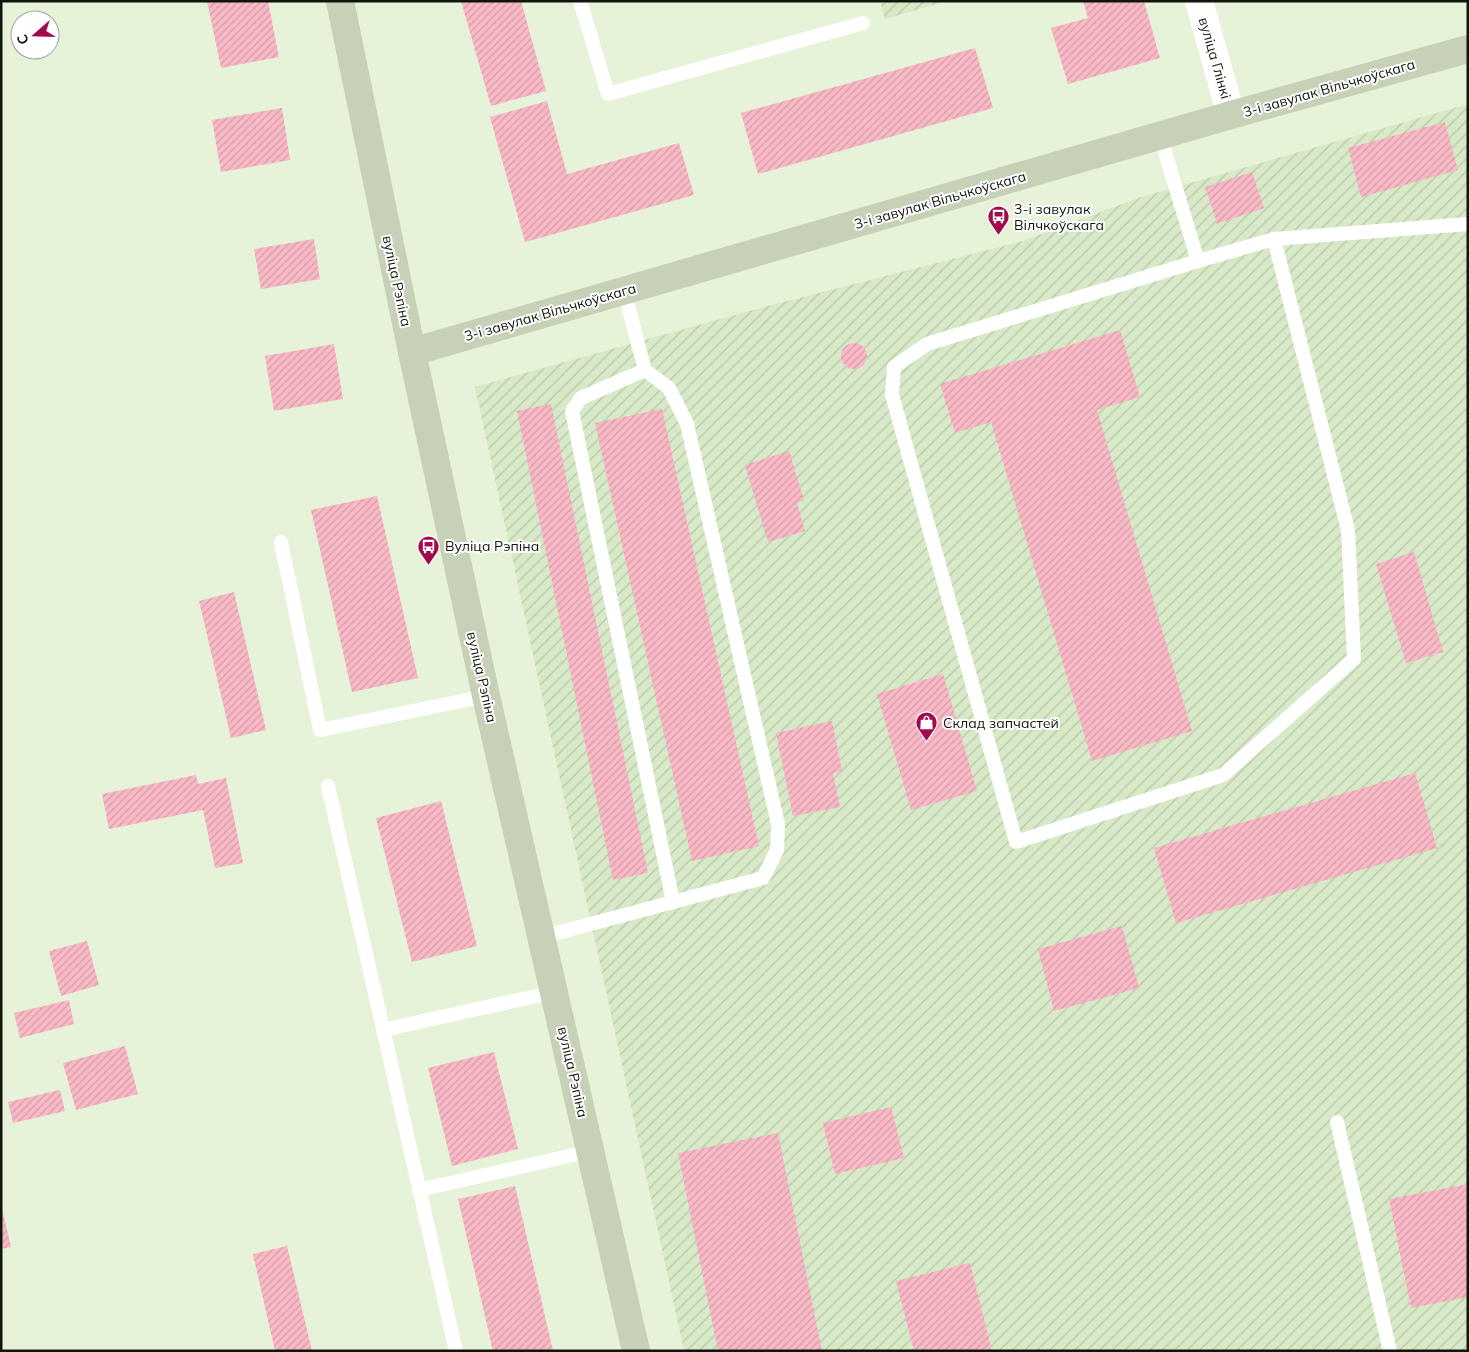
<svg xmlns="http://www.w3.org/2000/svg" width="1469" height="1352" viewBox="0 0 1469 1352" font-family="Mulish,sans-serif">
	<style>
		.industrial { fill: url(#industrial-furrows) }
		.building { fill: url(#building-hatch) }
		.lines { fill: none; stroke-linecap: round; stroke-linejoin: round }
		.lane { stroke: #fff; stroke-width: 14 }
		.street { stroke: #fff; stroke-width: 28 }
		.secondary { stroke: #c6d1b7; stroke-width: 28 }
		.labels { text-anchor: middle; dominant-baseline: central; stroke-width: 4; stroke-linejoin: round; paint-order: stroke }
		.street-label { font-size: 14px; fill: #11160c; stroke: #fff }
		.poi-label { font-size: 14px; fill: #11160c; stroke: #fff; text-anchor: start }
	</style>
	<defs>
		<pattern id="industrial-furrows" width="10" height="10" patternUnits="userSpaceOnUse" patternTransform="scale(1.25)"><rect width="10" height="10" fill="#d8e9c7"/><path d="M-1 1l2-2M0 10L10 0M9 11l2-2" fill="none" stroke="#b8c7aa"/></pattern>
		<pattern id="building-hatch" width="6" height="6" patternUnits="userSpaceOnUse" patternTransform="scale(1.25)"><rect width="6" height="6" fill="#f9b9c6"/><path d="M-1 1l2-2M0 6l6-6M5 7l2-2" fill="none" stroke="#d49ea9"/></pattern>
	</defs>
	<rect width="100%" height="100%" fill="#e6f3d8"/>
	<!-- industrial -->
	<g class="industrial">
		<polygon points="880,1 947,1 885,19"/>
		<polygon points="1468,104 1468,1351 684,1351 475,387 764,307 1023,241 1141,197"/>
	</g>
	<!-- building -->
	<g class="building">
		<polygon points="207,1 268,1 279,57 221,68"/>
		<polygon points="461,1 521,1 546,91 491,106"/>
		<polygon points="1083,1 1144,1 1160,58 1068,84 1051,28 1088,18"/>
		<polygon points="975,48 993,108 758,174 741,113"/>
		<polygon points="547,101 567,174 679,143 694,195 525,242 490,117"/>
		<polygon points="282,108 290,160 221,172 212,120"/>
		<polygon points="1445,122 1458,170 1361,197 1348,148"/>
		<polygon points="1252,172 1264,208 1217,224 1205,187"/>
		<polygon points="314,239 320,279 261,289 254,249"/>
		<polygon points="1120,330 1140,397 1097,410 1192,731 1092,761 991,422 955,433 940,384"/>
		<circle cx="854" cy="356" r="13"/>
		<polygon points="334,344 343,399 274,411 265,356"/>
		<polygon points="551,404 648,873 613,880 517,411"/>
		<polygon points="662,409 759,846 692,861 595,423"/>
		<polygon points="789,451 804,500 797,503 805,531 768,542 745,465"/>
		<polygon points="377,496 418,678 352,692 311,510"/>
		<polygon points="1414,552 1443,652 1406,663 1376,564"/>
		<polygon points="234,592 266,730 231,738 199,601"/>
		<polygon points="943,674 977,791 911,810 877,694"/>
		<polygon points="832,721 842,771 833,773 840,807 793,816 776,733"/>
		<polygon points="1415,773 1437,848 1176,923 1154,848"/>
		<polygon points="196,775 198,784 226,778 243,863 215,868 203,810 109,829 102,794"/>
		<polygon points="441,801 477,946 412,962 376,818"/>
		<polygon points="1122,926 1139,988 1054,1011 1038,949"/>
		<polygon points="87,941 99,985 61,996 49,951"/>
		<polygon points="69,1000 74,1024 20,1038 14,1013"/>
		<polygon points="125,1046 138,1094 76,1110 63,1063"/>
		<polygon points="494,1052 518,1149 452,1166 428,1068"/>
		<polygon points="60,1090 65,1111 13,1123 8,1102"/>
		<polygon points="891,1107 904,1158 835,1174 823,1123"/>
		<polygon points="778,1133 822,1351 718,1351 678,1153"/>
		<polygon points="1468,1184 1468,1297 1411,1308 1389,1199"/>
		<polygon points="515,1186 553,1351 493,1351 458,1199"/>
		<polygon points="1,1204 11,1247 1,1249"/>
		<polygon points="287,1246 312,1351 275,1351 253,1254"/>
		<polygon points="970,1263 992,1351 914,1351 896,1281"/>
	</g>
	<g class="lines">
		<!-- lane -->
		<g class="lane">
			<polyline points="580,1 608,94 863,23"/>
			<polyline points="1160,136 1198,261 1274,239 1468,224"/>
			<polyline points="1198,261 927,344 894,367 892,395 1016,842 1223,775 1354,659 1348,530 1274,239"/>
			<polyline points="645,370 581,398 572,411 673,902"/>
			<polyline points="281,542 320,730 486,696"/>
			<polyline points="328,786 456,1351"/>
			<polyline points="542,937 763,878 777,850 778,824 687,424 669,388 645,370 624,291"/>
			<polyline points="383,1030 554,992"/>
			<polyline points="1337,1122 1390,1351"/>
			<polyline points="419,1190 591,1151"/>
		</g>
		<!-- street -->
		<polyline class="street" points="1199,1 1231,115"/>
		<!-- secondary -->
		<g class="secondary">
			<polyline points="340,1 412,352 486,696 636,1351"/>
			<polyline points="412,352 1231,115 1468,49"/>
		</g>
	</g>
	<!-- icons -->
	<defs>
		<symbol id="bus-pin" viewBox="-11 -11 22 30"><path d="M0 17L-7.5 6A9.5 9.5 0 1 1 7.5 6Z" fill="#a20b4b" stroke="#fff"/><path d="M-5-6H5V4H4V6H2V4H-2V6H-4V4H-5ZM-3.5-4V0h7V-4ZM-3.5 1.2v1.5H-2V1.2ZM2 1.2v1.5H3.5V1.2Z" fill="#fff"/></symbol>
		<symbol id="shop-pin" viewBox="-11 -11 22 30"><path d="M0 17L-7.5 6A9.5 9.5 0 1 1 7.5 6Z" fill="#a20b4b" stroke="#fff"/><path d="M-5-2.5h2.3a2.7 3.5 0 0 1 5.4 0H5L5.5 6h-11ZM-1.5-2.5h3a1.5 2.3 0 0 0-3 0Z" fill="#fff"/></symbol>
	</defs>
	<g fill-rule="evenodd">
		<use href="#bus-pin" x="986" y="204" width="25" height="34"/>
		<use href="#bus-pin" x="416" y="534" width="25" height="34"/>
		<use href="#shop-pin" x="914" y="710" width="25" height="34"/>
	</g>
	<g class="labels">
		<!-- street labels -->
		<g class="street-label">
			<text transform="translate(1215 58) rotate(74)">вуліца Глінкі</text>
			<text transform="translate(1329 88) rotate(-16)">3-і завулак Вільчкоўскага</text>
			<text transform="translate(940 200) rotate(-16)">3-і завулак Вільчкоўскага</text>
			<text transform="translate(397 281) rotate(78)">вуліца Рэпіна</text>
			<text transform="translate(550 312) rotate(-16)">3-і завулак Вільчкоўскага</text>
			<text transform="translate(482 677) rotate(77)">вуліца Рэпіна</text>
			<text transform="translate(573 1072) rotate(77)">вуліца Рэпіна</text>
		</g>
		<!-- poi labels -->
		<g class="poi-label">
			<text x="1014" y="209">3-і завулак<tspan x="1014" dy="16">Вілчкоўскага</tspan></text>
			<text x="445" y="546">Вуліца Рэпіна</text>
			<text x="943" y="723">Склад запчастей</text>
		</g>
	</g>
	<!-- border -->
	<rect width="1469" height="1352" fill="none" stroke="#11160c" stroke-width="5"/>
	<!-- north arrow -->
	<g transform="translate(35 35) rotate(250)"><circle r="24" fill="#ffffff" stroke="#a0a29e"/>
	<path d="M0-4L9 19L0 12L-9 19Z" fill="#a20b4b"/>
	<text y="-8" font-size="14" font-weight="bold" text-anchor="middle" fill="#11160c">С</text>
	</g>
</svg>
